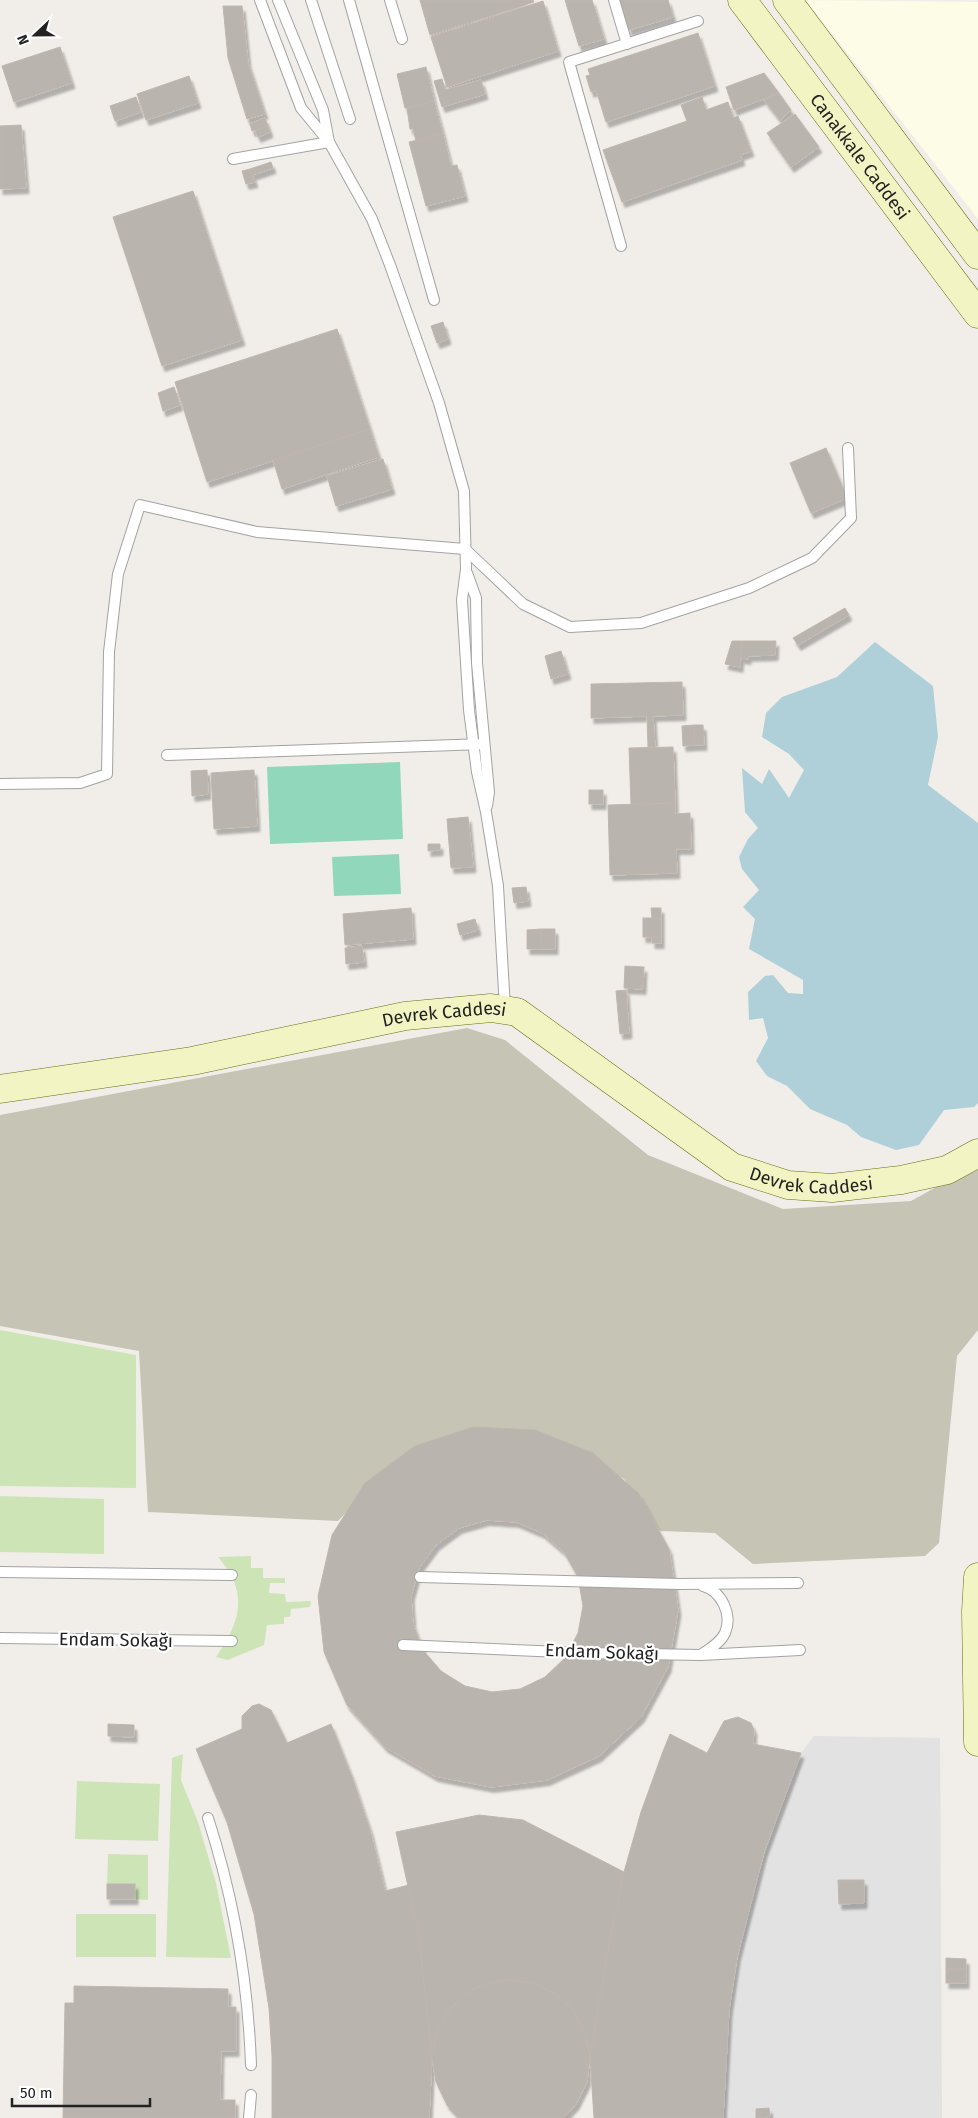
<svg xmlns="http://www.w3.org/2000/svg" width="978" height="2118" viewBox="0 0 978 2118" font-family="'Fira Sans',sans-serif">
	<style>
		.education { fill: #fcfce7 }
		.construction { fill: #c5c4b5 }
		.grass { fill: #cde5b6 }
		.pitch { fill: #91d7bb }
		.parking { fill: #e2e2e2 }
		.water { fill: #afd0d9 }
		.building { fill: #bab4af; stroke: #c1b6ad; fill-rule: evenodd; filter: url(#shadow) }
		.lines { fill: none; stroke-linecap: round; stroke-linejoin: round }
		.lane-casing { stroke: #a3a3a3; stroke-width: 12 }
		.secondary-casing { stroke: #667011; stroke-width: 29 }
		.lane { stroke: #fff; stroke-width: 10 }
		.secondary { stroke: #f2f4c4; stroke-width: 28 }
		.labels { text-anchor: middle; dominant-baseline: central; stroke-width: 4.5; stroke-linejoin: round; paint-order: stroke }
		.street-label { font-size: 18px; fill: #222; stroke: #fff }
	</style>
	<defs>
		<filter id="shadow"><feDropShadow dx="3" dy="5.5" stdDeviation="1" flood-color="#0004"/></filter>
	</defs>
	<rect width="100%" height="100%" fill="#f1eee9"/>
	<!-- education -->
	<polygon class="education" points="805,0 978,2 978,219 872,84"/>
	<!-- construction -->
	<polygon class="construction" points="467,1028 505,1040 648,1155 783,1209 911,1201 978,1164 978,1330 957,1356 939,1543 925,1556 753,1564 715,1533 660,1531 624,1479 549,1436 376,1481 338,1521 148,1512 139,1351 0,1326 0,1115"/>
	<!-- grass -->
	<g class="grass">
		<polygon points="0,1330 136,1355 136,1488 0,1486"/>
		<polygon points="0,1496 104,1499 104,1554 0,1552"/>
		<path d="M251,1556V1568H263V1578H285V1583H270L269,1593L285,1594L286,1602L311,1601L310,1607L291,1609L290,1617H284V1624L267,1625L264,1645L228,1660L216,1657C240,1621 250,1594 218,1557Z"/>
		<polygon points="183,1754 181,1780 198,1822 216,1883 231,1958 166,1957 172,1758"/>
		<polygon points="77,1781 160,1784 158,1841 75,1839"/>
		<polygon points="108,1854 148,1855 148,1900 135,1899 135,1884 107,1884"/>
		<rect x="76" y="1914" width="80" height="43"/>
	</g>
	<!-- pitch -->
	<g class="pitch">
		<polygon points="400,762 403,839 270,844 267,767"/>
		<polygon points="399,854 401,894 334,896 332,857"/>
	</g>
	<!-- parking -->
	<polygon class="parking" points="814,1736 940,1738 942,2118 723,2118 729,2010 749,1904 782,1801 801,1753"/>
	<!-- water -->
	<polygon class="water" points="875,642 933,686 938,737 928,785 978,823 978,1103 974,1107 944,1110 919,1145 896,1150 861,1137 847,1125 810,1109 787,1086 767,1076 756,1061 768,1038 763,1018 749,1020 748,992 765,976 773,975 788,993 803,994 803,980 749,949 755,919 743,907 759,890 742,869 739,857 748,839 758,828 745,812 742,768 762,784 769,769 789,798 804,770 789,754 762,737 766,713 782,697 837,677"/>
	<!-- building -->
	<g class="building">
		<polygon points="420,0 533,0 534,2 430,35"/>
		<polygon points="565,0 592,0 604,39 579,46"/>
		<polygon points="620,0 668,0 673,17 629,30"/>
		<polygon points="543,1 558,51 447,87 431,37"/>
		<polygon points="223,6 242,6 248,63 265,114 247,119 228,58"/>
		<polygon points="698,33 715,86 606,122 596,90 591,92 586,76 590,75 588,69"/>
		<polygon points="60,47 72,83 14,102 2,66"/>
		<polygon points="426,67 434,101 405,108 397,74"/>
		<polygon points="764,73 779,93 734,110 726,87"/>
		<polygon points="189,76 198,103 146,120 137,94"/>
		<polygon points="442,79 445,90 481,80 485,94 442,107 434,81"/>
		<polygon points="779,93 791,110 780,120 764,100"/>
		<polygon points="136,97 141,112 115,121 110,106"/>
		<polygon points="702,97 706,110 728,102 733,118 738,116 751,151 740,155 742,160 622,202 603,150 687,121 681,105"/>
		<polygon points="434,101 443,134 416,141 413,129 410,129 407,108"/>
		<polygon points="795,114 819,147 791,167 767,133"/>
		<polygon points="265,118 268,126 252,131 250,124"/>
		<polygon points="21,125 26,188 0,189 0,126"/>
		<polygon points="268,126 270,132 258,137 255,131"/>
		<polygon points="443,134 451,166 457,165 465,196 426,206 409,142"/>
		<polygon points="271,162 273,168 252,175 250,169"/>
		<polygon points="250,169 255,182 246,184 242,171"/>
		<polygon points="193,191 242,340 162,366 113,217"/>
		<polygon points="443,322 448,339 437,343 431,326"/>
		<polygon points="337,329 370,429 207,482 175,382"/>
		<polygon points="174,387 180,405 163,411 158,393"/>
		<polygon points="370,429 379,457 282,489 273,460"/>
		<polygon points="826,448 847,498 811,513 790,463"/>
		<polygon points="383,459 392,489 336,506 327,476"/>
		<polygon points="845,608 849,615 798,645 793,638"/>
		<polygon points="732,641 742,641 740,667 725,664"/>
		<polygon points="742,641 776,641 775,655 748,656 748,659 741,658"/>
		<polygon points="561,651 568,674 551,679 545,656"/>
		<polygon points="682,682 683,715 653,716 655,747 648,747 647,716 591,718 591,684"/>
		<polygon points="694,725 695,745 683,746 682,726"/>
		<polygon points="694,725 703,725 704,745 695,745"/>
		<polygon points="673,747 675,803 631,805 629,748"/>
		<polygon points="207,770 208,794 192,796 191,771"/>
		<polygon points="254,770 257,826 214,829 211,773"/>
		<rect x="589" y="790" width="14" height="14"/>
		<polygon points="675,803 675,814 690,813 691,849 676,849 677,873 610,875 608,805"/>
		<polygon points="468,817 473,867 451,868 447,819"/>
		<polygon points="428,844 440,844 440,850 428,851"/>
		<polygon points="526,887 528,901 514,903 512,888"/>
		<polygon points="411,908 413,939 345,945 343,914"/>
		<polygon points="651,908 661,908 661,918 652,918"/>
		<rect x="643" y="918" width="18" height="19"/>
		<polygon points="475,919 478,930 460,935 457,924"/>
		<polygon points="541,929 542,949 527,949 527,930"/>
		<polygon points="541,929 555,929 555,949 542,949"/>
		<rect x="652" y="937" width="9" height="6"/>
		<polygon points="362,946 364,962 346,964 345,948"/>
		<polygon points="625,966 644,967 643,989 624,988"/>
		<polygon points="626,990 629,1033 620,1034 616,991"/>
		<path d="M473,1427L535,1430L593,1453L639,1494L669,1549L678,1610L668,1667L641,1717L599,1756L547,1780L491,1787L435,1776L385,1747L347,1705L324,1652L318,1596L332,1535L365,1483L415,1446ZM487,1520L516,1522L542,1533L564,1552L578,1577L583,1606L578,1633L565,1658L545,1677L520,1689L492,1692L465,1686L441,1671L423,1650L413,1624L411,1596L419,1568L436,1545L459,1528Z"/>
		<polygon points="259,1704 271,1710 287,1743 331,1724 352,1777 370,1830 385,1891 409,1885 419,1936 432,2057 429,2118 272,2118 272,2056 269,2008 254,1914 227,1822 196,1749 242,1729 242,1716 252,1706"/>
		<polygon points="738,1717 751,1723 754,1730 753,1744 801,1753 764,1852 737,1957 729,2010 723,2118 594,2118 590,2056 611,1933 624,1872 641,1812 662,1754 670,1734 707,1753 724,1721"/>
		<polygon points="108,1724 134,1725 134,1737 108,1736"/>
		<polygon points="479,1815 523,1820 624,1872 611,1933 590,2056 585,2032 573,2010 555,1994 533,1983 508,1980 485,1984 464,1995 447,2013 436,2034 432,2057 419,1936 396,1832"/>
		<polygon points="838,1880 864,1880 864,1903 839,1904"/>
		<rect x="107" y="1884" width="28" height="15"/>
		<polygon points="946,1958 966,1959 966,1969 946,1969"/>
		<rect x="946" y="1969" width="20" height="14"/>
		<polygon points="508,1980 533,1983 555,1994 573,2010 585,2032 590,2056 587,2082 576,2104 563,2118 460,2118 447,2105 436,2082 432,2057 436,2034 447,2013 464,1995 485,1984"/>
		<polygon points="74,1986 228,1989 228,2007 236,2007 236,2051 221,2051 220,2100 235,2100 235,2118 63,2118 65,2003 74,2003"/>
		<polygon points="769,2108 770,2117 756,2118 756,2109"/>
	</g>
	<g class="lines">
		<defs>
			<g id="lane">
				<polyline points="260,0 301,108 329,142 323,110 278,0"/>
				<polyline points="311,0 350,119"/>
				<polyline points="349,0 434,300"/>
				<polyline points="390,0 402,39"/>
				<polyline points="614,0 627,44"/>
				<polyline points="233,159 329,142 372,219 390,265 439,403 464,491 466,569 462,600 469,710 477,772 486,812 498,886 505,1009"/>
				<polyline points="621,246 569,62 698,21"/>
				<polyline points="467,573 476,598 477,663 489,792 487,806"/>
				<polyline points="167,755 484,744"/>
				<polyline points="0,784 80,783 107,774 109,652 118,574 140,505 257,532 465,549 523,604 570,627 641,623 749,588 812,558 851,518 848,448"/>
				<polyline points="0,1572 232,1575"/>
				<polyline points="420,1577 678,1584 798,1583"/>
				<polyline points="0,1638 232,1641"/>
				<polyline points="403,1645 584,1653 701,1655 800,1650"/>
				<path d="M702,1654C710,1649 721,1642 725,1633C733,1614 721,1591 703,1586"/>
				<path d="M208,1818C234,1899 248,1980 251,2065"/>
				<polyline points="249,2118 251,2095"/>
			</g>
			<g id="secondary">
				<path id="s1" d="M742,0L978,314"/>
				<polyline points="787,0 978,255"/>
				<path id="s2" d="M0,1089L192,1061L405,1016L491,1008L517,1012L732,1167L788,1185L832,1188L901,1180L947,1170L978,1153"/>
				<polyline points="978,1577 976,1611 978,1742"/>
			</g>
		</defs>
		<!-- lane casing -->
		<use href="#lane" class="lane-casing"/>
		<!-- secondary casing -->
		<use href="#secondary" class="secondary-casing"/>
		<!-- lane -->
		<use href="#lane" class="lane"/>
		<!-- secondary -->
		<use href="#secondary" class="secondary"/>
	</g>
	<g class="labels">
		<!-- street labels -->
		<g class="street-label">
			<text stroke="none"><textPath href="#s1" startOffset="196">Canakkale Caddesi</textPath></text>
			<text stroke="none"><textPath href="#s2" startOffset="451">Devrek Caddesi</textPath></text>
			<text stroke="none"><textPath href="#s2" startOffset="871">Devrek Caddesi</textPath></text>
			<text transform="translate(116 1640) rotate(1)">Endam Sokağı</text>
			<text transform="translate(602 1652) rotate(2)">Endam Sokağı</text>
		</g>
	</g>
	<!-- north arrow -->
	<g transform="translate(35 35) rotate(248)" stroke="#ffffff" stroke-width="4" paint-order="stroke">
	<path d="M0-4L9 19L0 12L-9 19Z" fill="#222222"/>
	<text y="-8" font-size="14" font-weight="bold" text-anchor="middle" fill="#222222">N</text>
	</g>
	<!-- scale -->
	<path d="M12 2098v8h138v-8" fill="none" stroke="#222222" stroke-width="2.5"/>
	<text x="20" y="2098" font-size="15" fill="#222222" stroke="#ffffff" stroke-width="4" paint-order="stroke">50 m</text>
</svg>
